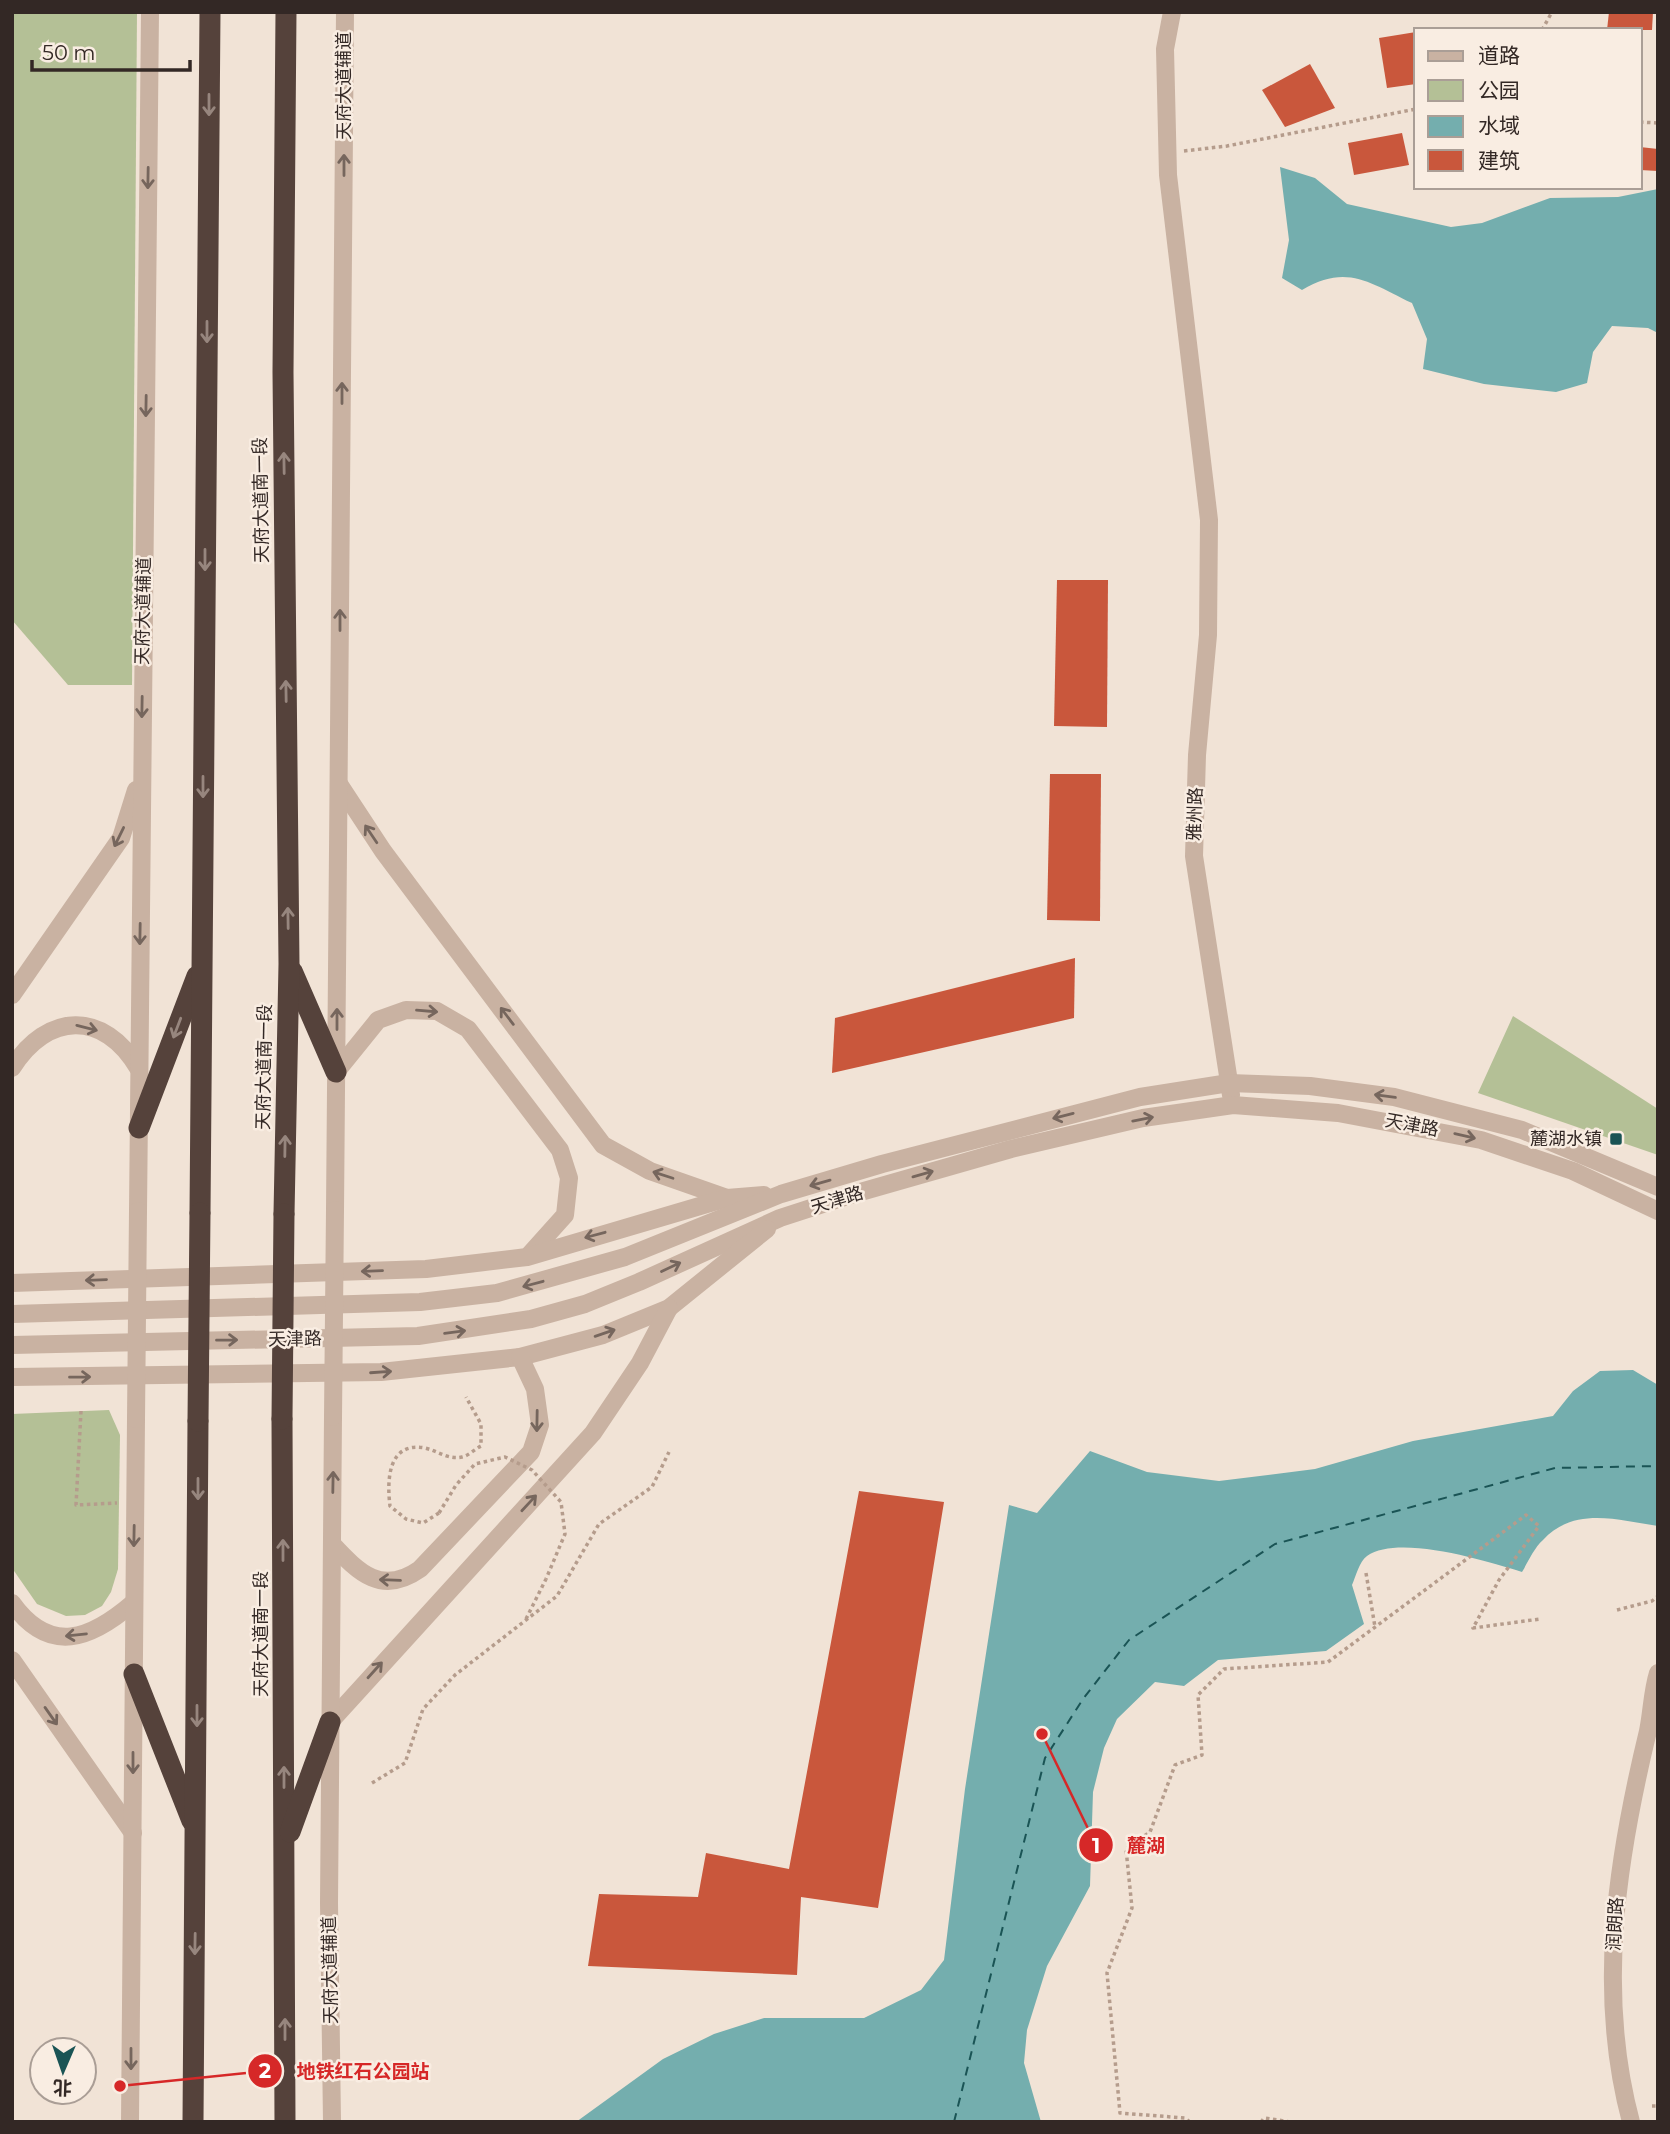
<svg xmlns="http://www.w3.org/2000/svg" width="1670" height="2134" viewBox="0 0 1670 2134" font-family="Montserrat,'Noto Sans SC',sans-serif">
	<style>
		.green { fill: #b4c096 }
		.water { fill: #74aeae }
		.lines { fill: none; stroke-linecap: round; stroke-linejoin: round }
		.ferry { stroke: #1a5455; stroke-width: 2; stroke-dasharray: 9 7; stroke-linecap: butt }
		.building { fill: #c9573c }
		.path { stroke: #b59c8c; stroke-width: 3.5; stroke-dasharray: 3.5 3.5; stroke-linecap: butt }
		.minor { stroke: #c9b2a2; stroke-width: 18 }
		.highway { stroke: #55423b; stroke-width: 21 }
		.path-bridge { stroke: #b59c8c; stroke-width: 3.5; stroke-dasharray: 3.5 3.5; stroke-linecap: butt }
		.minor-bridge { stroke: #c9b2a2; stroke-width: 18 }
		.highway-bridge { stroke: #55423b; stroke-width: 21 }
		.oneway { stroke: #97867e }
		.oneway2 { stroke: #76665d }
		.poi-dot { fill: #1a5455; stroke: #f9ede2; stroke-width: 2.5 }
		.labels { text-anchor: middle; dominant-baseline: central; stroke-width: 5; stroke-linejoin: round; paint-order: stroke }
		.street-label { font-size: 18px; fill: #332825; stroke: #f9ede2 }
		.poi-label { font-size: 18px; fill: #332825; stroke: #f9ede2; text-anchor: end }
		.leader { fill: none; stroke: #d62828; stroke-width: 2.5 }
		.callout-dot { fill: #d62828; stroke: #f9ede2; stroke-width: 2.5 }
		.mark-label { font-size: 21px; text-anchor: middle; font-weight: bold; fill: #fff }
		.callout-label { font-size: 19px; text-anchor: middle; font-weight: bold; fill: #d62828; stroke: #f9ede2; stroke-width: 5; stroke-linejoin: round; paint-order: stroke }
	</style>
	<rect width="100%" height="100%" fill="#f1e3d6"/>
	<!-- green -->
	<g class="green">
		<polygon points="12,12 137,12 132,685 68,685 12,620"/>
		<polygon points="1513,1016 1658,1109 1658,1155 1478,1093"/>
		<polygon points="109,1410 120,1435 118,1569 111,1592 102,1606 85,1615 66,1616 37,1604 12,1568 12,1414"/>
	</g>
	<!-- water -->
	<g class="water">
		<path d="M1280,167L1315,178L1347,204L1451,227L1482,223L1550,198L1618,197L1658,189V333L1648,328L1612,326L1593,352L1587,383L1556,392L1484,384L1423,369L1427,339L1412,303C1370,283 1347,263 1302,290L1282,278L1289,240Z"/>
		<path d="M1633,1370L1658,1385V1526C1618,1520 1574,1506 1543,1540C1534,1548 1528,1562 1522,1572C1486,1561 1399,1534 1367,1556C1359,1562 1356,1576 1352,1585L1364,1624L1326,1651L1218,1660L1184,1686L1155,1682L1117,1719L1104,1748L1093,1792L1090,1886L1047,1966L1027,2030L1024,2063L1041,2122H576L663,2059L714,2034L764,2018H864L921,1990L944,1960L965,1789L1009,1505L1037,1513L1090,1451L1147,1472L1219,1481L1315,1469L1413,1441L1553,1416L1573,1391L1600,1371Z"/>
	</g>
	<g class="lines">
		<!-- ferry -->
		<polyline class="ferry" points="954,2122 1045,1758 1083,1699 1129,1640 1275,1544 1555,1468 1658,1466"/>
	</g>
	<!-- building -->
	<g class="building">
		<polygon points="1609,12 1653,12 1652,30 1607,30"/>
		<polygon points="1416,32 1416,84 1387,88 1379,38"/>
		<polygon points="1310,64 1335,108 1285,127 1262,90"/>
		<polygon points="1402,133 1409,165 1354,175 1348,143"/>
		<polygon points="1640,147 1658,149 1658,171 1640,170"/>
		<polygon points="1057,580 1108,580 1107,727 1054,726"/>
		<polygon points="1050,774 1101,774 1100,921 1047,920"/>
		<polygon points="1075,958 1074,1018 832,1073 835,1018"/>
		<polygon points="859,1491 944,1502 878,1908 801,1897 797,1975 588,1966 599,1894 698,1897 706,1853 789,1869"/>
	</g>
	<g class="lines">
		<!-- path -->
		<g class="path">
			<polyline points="1542,30 1552,12"/>
			<polyline points="1640,122 1658,123"/>
			<polyline points="1184,151 1227,146 1416,109"/>
			<polyline points="81,1411 76,1505 117,1503"/>
			<path d="M439,1513L423,1523L406,1519L390,1506C387,1482 387,1441 425,1448C438,1451 448,1460 462,1457C468,1456 475,1449 481,1446V1424L466,1397"/>
			<polyline points="1366,1573 1375,1627"/>
			<polyline points="1617,1610 1652,1601 1658,1596"/>
			<polyline points="526,1619 546,1579"/>
			<polyline points="372,1783 405,1763 423,1709 455,1675 557,1596 599,1524 652,1487 669,1452"/>
			<polyline points="1652,2106 1658,2106"/>
			<polyline points="1190,2122 1185,2118 1120,2113 1107,1973 1132,1908 1126,1849 1150,1832 1175,1765 1202,1755 1198,1695 1224,1669 1328,1662 1526,1515 1539,1526 1499,1580 1473,1628 1540,1619"/>
			<polyline points="1261,2122 1264,2118 1291,2122"/>
		</g>
		<!-- minor -->
		<g class="minor">
			<polyline points="1172,12 1165,49 1168,175 1209,520 1208,635 1197,755 1194,856 1231,1095"/>
			<polyline points="339,784 383,851 603,1145 650,1171 727,1198"/>
			<polyline points="12,995 121,838 136,790"/>
			<path d="M12,1068C47,1012 104,1010 138,1068"/>
			<polyline points="336,1072 378,1020 406,1010 437,1011 468,1029 560,1150 569,1178 565,1215 530,1254"/>
			<polyline points="335,1210 345,12"/>
			<polyline points="138,1211 150,12"/>
			<polyline points="12,1283 426,1269 527,1257 727,1198 764,1195"/>
			<polyline points="12,1314 420,1302 497,1293 625,1257 781,1194 882,1164 1140,1097 1229,1083 1310,1086 1394,1097 1522,1130 1658,1187"/>
			<polyline points="12,1345 418,1336 531,1319 585,1304 639,1282 780,1218 857,1193 1011,1149 1143,1118 1233,1105 1338,1113 1481,1140 1573,1171 1658,1211"/>
			<polyline points="12,1377 381,1372 520,1357 603,1335 669,1308 767,1229"/>
			<path d="M332,1544C359,1573 382,1596 420,1569L531,1452L540,1425L535,1389L520,1357"/>
			<path d="M12,1603C50,1656 91,1639 133,1603"/>
			<polyline points="12,1660 133,1833"/>
			<polyline points="330,1722 593,1433 640,1363 669,1308"/>
			<polyline points="130,2122 136,1419"/>
			<polyline points="332,2122 329,1903 333,1417"/>
			<path d="M1631,2122C1596,1992 1617,1859 1648,1731C1652,1712 1652,1692 1658,1673"/>
		</g>
		<!-- highway -->
		<g class="highway">
			<polyline points="292,971 336,1072"/>
			<polyline points="139,1128 197,976"/>
			<polyline points="200,1213 210,12"/>
			<polyline points="284,1214 289,964 283,372 286,12"/>
			<polyline points="282,1419 285,2122"/>
			<polyline points="134,1674 192,1821"/>
			<polyline points="290,1832 330,1722"/>
			<polyline points="193,2122 198,1421"/>
		</g>
		<!-- path-bridge -->
		<polyline class="path-bridge" points="439,1513 456,1485 475,1464 505,1457 532,1470 561,1502 565,1534 546,1579"/>
		<!-- minor-bridge -->
		<g class="minor-bridge">
			<polyline points="333,1417 335,1210"/>
			<polyline points="136,1419 138,1211"/>
		</g>
		<!-- highway-bridge -->
		<g class="highway-bridge">
			<polyline points="282,1419 284,1214"/>
			<polyline points="198,1421 200,1213"/>
		</g>
	</g>
	<!-- one-way arrows -->
	<defs><path id="oneway-shaft" d="M-6 0H5M1.5-3L5.5 0L1.5 3" fill="none" stroke-width="1.6" stroke-linecap="round" stroke-linejoin="round" transform="scale(1.75)"/></defs>
	<g class="oneway">
		<use href="#oneway-shaft" transform="translate(209 105) rotate(90)"/>
		<use href="#oneway-shaft" transform="translate(207 332) rotate(90)"/>
		<use href="#oneway-shaft" transform="translate(284 463) rotate(-91)"/>
		<use href="#oneway-shaft" transform="translate(205 560) rotate(90)"/>
		<use href="#oneway-shaft" transform="translate(286 691) rotate(-91)"/>
		<use href="#oneway-shaft" transform="translate(203 787) rotate(90)"/>
		<use href="#oneway-shaft" transform="translate(288 918) rotate(-91)"/>
		<use href="#oneway-shaft" transform="translate(177 1028) rotate(111)"/>
		<use href="#oneway-shaft" transform="translate(285 1146) rotate(-89)"/>
		<use href="#oneway-shaft" transform="translate(198 1489) rotate(90)"/>
		<use href="#oneway-shaft" transform="translate(283 1550) rotate(-90)"/>
		<use href="#oneway-shaft" transform="translate(197 1716) rotate(90)"/>
		<use href="#oneway-shaft" transform="translate(284 1777) rotate(-90)"/>
		<use href="#oneway-shaft" transform="translate(195 1944) rotate(91)"/>
		<use href="#oneway-shaft" transform="translate(285 2029) rotate(-90)"/>
	</g>
	<g class="oneway2">
		<use href="#oneway-shaft" transform="translate(344 165) rotate(-90)"/>
		<use href="#oneway-shaft" transform="translate(148 178) rotate(91)"/>
		<use href="#oneway-shaft" transform="translate(342 393) rotate(-90)"/>
		<use href="#oneway-shaft" transform="translate(146 406) rotate(91)"/>
		<use href="#oneway-shaft" transform="translate(340 620) rotate(-90)"/>
		<use href="#oneway-shaft" transform="translate(142 707) rotate(91)"/>
		<use href="#oneway-shaft" transform="translate(371 834) rotate(-124)"/>
		<use href="#oneway-shaft" transform="translate(119 837) rotate(116)"/>
		<use href="#oneway-shaft" transform="translate(140 934) rotate(91)"/>
		<use href="#oneway-shaft" transform="translate(427 1011) rotate(5)"/>
		<use href="#oneway-shaft" transform="translate(507 1016) rotate(-127)"/>
		<use href="#oneway-shaft" transform="translate(337 1019) rotate(-90)"/>
		<use href="#oneway-shaft" transform="translate(87 1028) rotate(14)"/>
		<use href="#oneway-shaft" transform="translate(1385 1096) rotate(-172)"/>
		<use href="#oneway-shaft" transform="translate(1063 1116) rotate(166)"/>
		<use href="#oneway-shaft" transform="translate(1143 1119) rotate(-11)"/>
		<use href="#oneway-shaft" transform="translate(1465 1136) rotate(13)"/>
		<use href="#oneway-shaft" transform="translate(923 1174) rotate(-16)"/>
		<use href="#oneway-shaft" transform="translate(663 1175) rotate(-162)"/>
		<use href="#oneway-shaft" transform="translate(820 1183) rotate(164)"/>
		<use href="#oneway-shaft" transform="translate(595 1235) rotate(165)"/>
		<use href="#oneway-shaft" transform="translate(671 1267) rotate(-25)"/>
		<use href="#oneway-shaft" transform="translate(372 1271) rotate(178)"/>
		<use href="#oneway-shaft" transform="translate(96 1280) rotate(178)"/>
		<use href="#oneway-shaft" transform="translate(533 1284) rotate(165)"/>
		<use href="#oneway-shaft" transform="translate(455 1332) rotate(-7)"/>
		<use href="#oneway-shaft" transform="translate(605 1333) rotate(-19)"/>
		<use href="#oneway-shaft" transform="translate(227 1340) rotate(-1)"/>
		<use href="#oneway-shaft" transform="translate(381 1372) rotate(-4)"/>
		<use href="#oneway-shaft" transform="translate(80 1377) rotate(-1)"/>
		<use href="#oneway-shaft" transform="translate(537 1421) rotate(91)"/>
		<use href="#oneway-shaft" transform="translate(333 1482) rotate(-89)"/>
		<use href="#oneway-shaft" transform="translate(529 1503) rotate(-47)"/>
		<use href="#oneway-shaft" transform="translate(134 1536) rotate(91)"/>
		<use href="#oneway-shaft" transform="translate(390 1580) rotate(-178)"/>
		<use href="#oneway-shaft" transform="translate(76 1635) rotate(174)"/>
		<use href="#oneway-shaft" transform="translate(375 1670) rotate(-48)"/>
		<use href="#oneway-shaft" transform="translate(51 1716) rotate(55)"/>
		<use href="#oneway-shaft" transform="translate(133 1763) rotate(90)"/>
		<use href="#oneway-shaft" transform="translate(131 2059) rotate(90)"/>
	</g>
	<!-- markers -->
	<rect class="poi-dot" x="1609" y="1132" width="14" height="14" rx="3.5"/>
	<g class="labels">
		<!-- street labels -->
		<g class="street-label">
			<text transform="translate(344 86) rotate(-90)">天府大道辅道</text>
			<text transform="translate(261 500) rotate(-91)">天府大道南一段</text>
			<text transform="translate(143 611) rotate(-89)">天府大道辅道</text>
			<text transform="translate(1195 814) rotate(-88)">雅州路</text>
			<text transform="translate(264 1067) rotate(-89)">天府大道南一段</text>
			<text transform="translate(1412 1125) rotate(11)">天津路</text>
			<text transform="translate(837 1200) rotate(-17)">天津路</text>
			<text transform="translate(295 1339) rotate(-1)">天津路</text>
			<text transform="translate(261 1634) rotate(-90)">天府大道南一段</text>
			<text transform="translate(1615 1924) rotate(-87)">润朗路</text>
			<text transform="translate(330 1970) rotate(-91)">天府大道辅道</text>
		</g>
		<!-- poi labels -->
		<g class="poi-label">
			<text x="1602" y="1139">麓湖水镇</text>
		</g>
	</g>
	<!-- callouts -->
	<path class="leader" d="M1042 1734L1096 1845M120 2086L265 2071"/>
	<g class="callout-dot">
		<circle cx="1042" cy="1734" r="7"/>
		<circle cx="120" cy="2086" r="7"/>
		<circle cx="1096" cy="1845" r="18"/>
		<circle cx="265" cy="2071" r="18"/>
	</g>
	<g class="mark-label">
		<text x="1096" y="1853">1</text>
		<text x="265" y="2078">2</text>
	</g>
	<g class="callout-label">
		<text x="1146" y="1852">麓湖</text>
		<text x="363" y="2078">地铁红石公园站</text>
	</g>
	<!-- border -->
	<rect width="1670" height="2134" fill="none" stroke="#332825" stroke-width="28"/>
	<!-- legend -->
	<rect x="1414" y="28" width="228" height="161" fill="#f9ede2" stroke="#aa9e96" stroke-width="2"/>
	<rect x="1428" y="51" width="35" height="10" fill="#c9b2a2" stroke="#aa9e96" stroke-width="2"/>
	<text x="1478" y="63" font-size="21" fill="#332825">道路</text>
	<rect x="1428" y="80" width="35" height="21" fill="#b4c096" stroke="#aa9e96" stroke-width="2"/>
	<text x="1478" y="98" font-size="21" fill="#332825">公园</text>
	<rect x="1428" y="116" width="35" height="21" fill="#74aeae" stroke="#aa9e96" stroke-width="2"/>
	<text x="1478" y="133" font-size="21" fill="#332825">水域</text>
	<rect x="1428" y="150" width="35" height="21" fill="#c9573c" stroke="#aa9e96" stroke-width="2"/>
	<text x="1478" y="168" font-size="21" fill="#332825">建筑</text>
	<!-- north arrow -->
	<g transform="translate(63 2071) rotate(182)"><circle r="33" fill="#f9ede2" stroke="#aa9e96" stroke-width="2"/>
	<path d="M0-5L12 26L0 18L-12 26Z" fill="#1a5455"/>
	<text y="-10" font-size="19" font-weight="bold" text-anchor="middle" fill="#332825">北</text>
	</g>
	<!-- scale -->
	<path d="M32 60v10h158v-10" fill="none" stroke="#332825" stroke-width="3.5"/>
	<text x="42" y="60" font-size="21" fill="#332825" stroke="#f9ede2" stroke-width="5" paint-order="stroke">50 m</text>
</svg>
